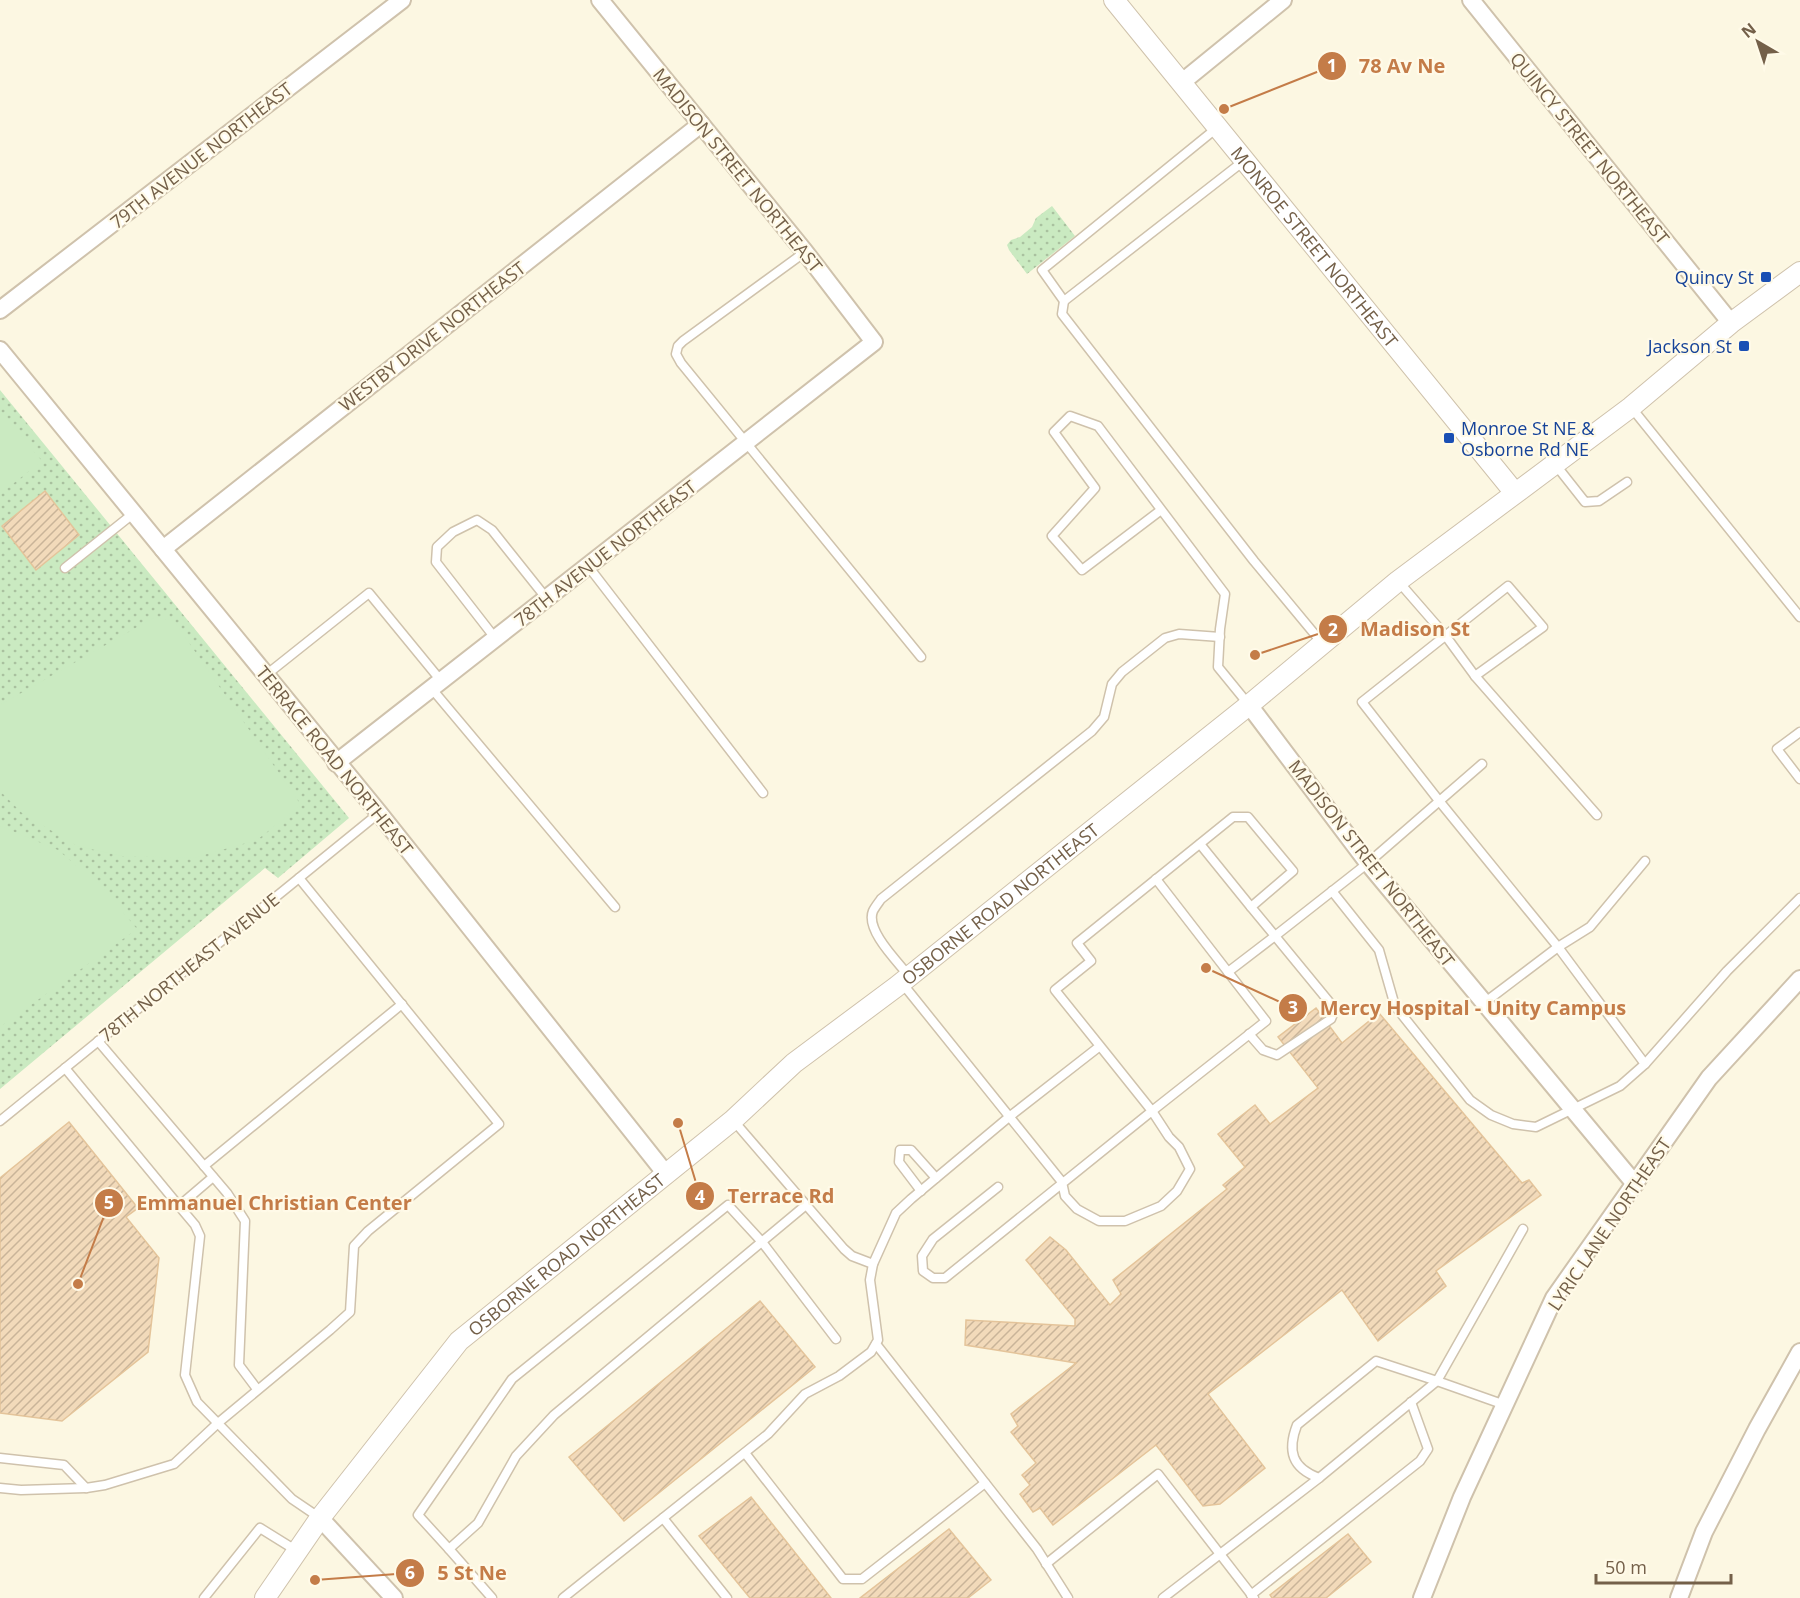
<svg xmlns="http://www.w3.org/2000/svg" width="1800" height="1598" viewBox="0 0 1800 1598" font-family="'Open Sans',sans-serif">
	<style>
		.grass { fill: url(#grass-dots) }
		.garden { fill: #caeac1 }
		.building { fill: url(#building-hatch); stroke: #e4c49a; stroke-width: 1.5 }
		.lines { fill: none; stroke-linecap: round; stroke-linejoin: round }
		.service-casing { stroke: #cfc2ac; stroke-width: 11 }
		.minor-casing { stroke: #cfc2ac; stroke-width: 20 }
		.tertiary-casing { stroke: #cfc2ac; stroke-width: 22 }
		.service { stroke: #fff; stroke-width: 8 }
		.minor { stroke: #fff; stroke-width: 16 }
		.tertiary { stroke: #fff; stroke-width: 20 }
		.transit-dot { fill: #1a4fb4; stroke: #fffae8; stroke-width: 2 }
		.labels { text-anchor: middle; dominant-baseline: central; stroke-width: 4.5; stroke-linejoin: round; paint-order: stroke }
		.street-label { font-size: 18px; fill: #746049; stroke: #fffae8 }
		.transit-label { font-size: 18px; fill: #164399; stroke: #fffae8; text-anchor: end }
		.leader { fill: none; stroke: #c47c48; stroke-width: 2 }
		.callout-dot { fill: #c47c48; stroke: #fffae8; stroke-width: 2 }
		.mark-label { font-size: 18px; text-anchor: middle; font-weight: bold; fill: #fff }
		.callout-label { font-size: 20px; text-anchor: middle; font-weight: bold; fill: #c47c48; stroke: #fffae8; stroke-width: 4.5; stroke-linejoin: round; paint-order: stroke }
	</style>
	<defs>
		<pattern id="grass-dots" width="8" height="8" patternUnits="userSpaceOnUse" patternTransform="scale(1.5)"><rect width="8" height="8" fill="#caeac1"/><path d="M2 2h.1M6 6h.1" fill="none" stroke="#a9c19f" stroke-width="1.8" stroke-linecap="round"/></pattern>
		<pattern id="building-hatch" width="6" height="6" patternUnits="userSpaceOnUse" patternTransform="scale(1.5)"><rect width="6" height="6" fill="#f2daba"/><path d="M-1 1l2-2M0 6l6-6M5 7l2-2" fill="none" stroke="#c9b499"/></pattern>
	</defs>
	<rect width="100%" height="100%" fill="#fcf7e2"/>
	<!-- grass -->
	<g class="grass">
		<polygon points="1052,206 1075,236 1027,274 1009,250 1007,245 1011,240 1020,237 1032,227 1036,218"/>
		<polygon points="0,390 349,818 278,878 265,868 0,1089"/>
	</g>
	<!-- garden -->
	<g class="garden">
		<polygon points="0,411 42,461 0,494"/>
		<polygon points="155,617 174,621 301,805 257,840 193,858 122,856 77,846 22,813 0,791 0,705"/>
		<polygon points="0,826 58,850 104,889 137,929 0,1027"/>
	</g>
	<!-- building -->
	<g class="building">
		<polygon points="45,491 79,535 36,570 2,526"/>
		<polygon points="1316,1008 1342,1043 1379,1013 1522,1183 1529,1180 1541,1195 1436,1271 1446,1286 1378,1341 1342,1290 1208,1394 1265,1468 1220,1504 1203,1506 1156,1445 1053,1525 1040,1508 1033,1512 1020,1494 1030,1485 1022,1475 1036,1463 1011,1432 1018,1426 1011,1414 1076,1363 965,1345 966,1320 1075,1326 1075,1319 1026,1260 1050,1237 1066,1250 1110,1305 1121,1294 1113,1280 1227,1189 1223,1185 1245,1167 1218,1134 1255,1105 1270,1124 1318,1088 1278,1037"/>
		<polygon points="69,1122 138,1208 126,1217 159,1258 148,1352 62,1421 0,1413 0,1178"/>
		<polygon points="760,1301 815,1367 624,1521 569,1457"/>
		<polygon points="751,1497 831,1598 750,1598 699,1536"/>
		<polygon points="949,1529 991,1580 968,1598 860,1598"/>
		<polygon points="1348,1534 1371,1562 1326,1598 1272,1598 1270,1595"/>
	</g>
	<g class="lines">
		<defs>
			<g id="service">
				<polyline points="1218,127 1042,270 1064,301 1062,314 1254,561 1322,643"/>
				<polyline points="805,252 683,341 678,346 676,354 681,363 921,657"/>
				<polyline points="1064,301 1245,160"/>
				<polyline points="1631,407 1800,617"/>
				<polyline points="1555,464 1585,502 1599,501 1627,482"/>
				<polyline points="1161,510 1082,570 1052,536 1095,488 1054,432 1070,416 1098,426 1225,594 1220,629 1218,667 1249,705"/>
				<polyline points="588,566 763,793"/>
				<polyline points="65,568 134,513"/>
				<polyline points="1398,581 1445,635 1475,676 1597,815"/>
				<polyline points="495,638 436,562 437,547 453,532 477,520 492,530 547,599"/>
				<polyline points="266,675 369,593 442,682"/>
				<polyline points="1475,676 1543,627 1508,586 1362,702 1440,802 1558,947 1590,927 1645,861"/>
				<polyline points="432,689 615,907"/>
				<polyline points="1800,732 1777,749 1800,779"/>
				<polyline points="1200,844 1251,907"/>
				<polyline points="1156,879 1228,972"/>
				<polyline points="1332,891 1379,950 1395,1006 1470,1100 1491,1115 1513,1124 1536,1127 1620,1086 1645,1064 1727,971 1800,898"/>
				<path d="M909,976C898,962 865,930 873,911C875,907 879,902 881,899L1092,731L1104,717L1112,684L1122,672L1165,638L1179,634L1220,637"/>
				<polyline points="902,983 1062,1182 1065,1196 1077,1209 1099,1221 1125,1221 1161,1206 1177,1191 1190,1169 1179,1147 1169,1137 1152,1111 945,1278 933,1278 923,1271 922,1256 933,1239 998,1187"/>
				<polyline points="1484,1003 1558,947 1645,1064"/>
				<polyline points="1249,1034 1263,1050 1277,1055 1331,1019 1335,1009 1275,936 1368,863 1482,764"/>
				<polyline points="98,1041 227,1193 245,1221 239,1365 257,1389"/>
				<polyline points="65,1068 179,1206"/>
				<polyline points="733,1120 844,1249 852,1256 873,1264"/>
				<polyline points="0,1121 379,813"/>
				<polyline points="204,1166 402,1004"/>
				<polyline points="213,1177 179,1206 195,1225 200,1236 185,1375 197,1402 292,1499 320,1518"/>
				<polyline points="921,1191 899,1162 900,1150 911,1150 936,1178"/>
				<polyline points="876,1344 1037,1549 1068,1598"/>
				<path d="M1376,1361L1437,1381L1319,1478C1292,1468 1287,1451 1297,1425Z"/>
				<polyline points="1505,1405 1437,1381 1523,1229"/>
				<polyline points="745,1453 843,1579 862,1579 985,1483"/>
				<polyline points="0,1458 64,1465 86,1488"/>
				<polyline points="0,1488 21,1490 86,1488 105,1485 174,1464 218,1423 330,1330 350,1312 354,1246 368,1231 499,1124 299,878"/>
				<polyline points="663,1518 727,1598"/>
				<polyline points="449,1549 418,1515 512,1379 728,1205 762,1242 836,1339"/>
				<polyline points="1046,1564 1158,1474 1254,1598"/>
				<polyline points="1251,1595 1420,1461 1428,1449 1411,1402"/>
				<polyline points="204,1598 260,1528 297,1551"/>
				<polyline points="492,1598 449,1549 478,1523 516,1456 554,1415 806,1205"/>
				<polyline points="563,1598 768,1434 805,1394 839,1376 871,1352 878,1340 870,1280 873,1264 896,1213 911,1199 1009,1117 1100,1046 1055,990 1091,961 1077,943 1233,817 1248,817 1293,871 1251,907 1275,936 1228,972 1266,1021 1152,1111 1100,1046"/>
				<polyline points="1163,1598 1319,1478"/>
			</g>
			<g id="minor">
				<polyline points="1471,0 1731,323"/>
				<polyline points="1181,83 1283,0"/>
				<polyline points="0,310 402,0"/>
				<polyline points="0,350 379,813 666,1174"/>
				<polyline points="163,549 701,124"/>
				<polyline points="1249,705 1368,863 1635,1184"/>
				<polyline points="336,763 874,342 805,252 600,0"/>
				<polyline points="320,1518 394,1598"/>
				<polyline points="1422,1598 1462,1497 1554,1298 1709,1078 1800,979"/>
				<polyline points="1679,1598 1704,1532 1757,1429 1800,1352"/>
			</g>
			<g id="tertiary">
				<path id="s1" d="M1114,0L1515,493"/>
				<path id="s2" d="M265,1598L320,1518L459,1341L733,1120L794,1063L896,987L1249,705L1398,581L1631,407L1731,323L1800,272"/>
			</g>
		</defs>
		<!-- service casing -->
		<use href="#service" class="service-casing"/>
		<!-- minor casing -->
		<use href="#minor" class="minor-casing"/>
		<!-- tertiary casing -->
		<use href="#tertiary" class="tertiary-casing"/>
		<!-- service -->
		<use href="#service" class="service"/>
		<!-- minor -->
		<use href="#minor" class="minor"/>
		<!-- tertiary -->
		<use href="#tertiary" class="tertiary"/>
	</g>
	<!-- markers -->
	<g class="transit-dot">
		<rect x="1760" y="271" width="12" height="12" rx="3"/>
		<rect x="1738" y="340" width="12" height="12" rx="3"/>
		<rect x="1443" y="432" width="12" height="12" rx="3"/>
	</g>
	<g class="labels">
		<!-- street labels -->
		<g class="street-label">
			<text transform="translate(1590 148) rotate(51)">QUINCY STREET NORTHEAST</text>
			<text transform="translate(201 155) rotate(-38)">79TH AVENUE NORTHEAST</text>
			<text transform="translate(738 170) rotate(51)">MADISON STREET NORTHEAST</text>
			<text stroke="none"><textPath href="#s1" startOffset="318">MONROE STREET NORTHEAST</textPath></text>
			<text transform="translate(432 336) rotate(-38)">WESTBY DRIVE NORTHEAST</text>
			<text transform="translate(605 553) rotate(-38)">78TH AVENUE NORTHEAST</text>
			<text transform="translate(335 760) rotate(51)">TERRACE ROAD NORTHEAST</text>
			<text transform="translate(1372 863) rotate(52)">MADISON STREET NORTHEAST</text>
			<text stroke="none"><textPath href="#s2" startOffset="1018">OSBORNE ROAD NORTHEAST</textPath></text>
			<text transform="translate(189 967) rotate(-39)">78TH NORTHEAST AVENUE</text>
			<text transform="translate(1609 1224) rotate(-56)">LYRIC LANE NORTHEAST</text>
			<text stroke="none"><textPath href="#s2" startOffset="460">OSBORNE ROAD NORTHEAST</textPath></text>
		</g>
		<!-- transit labels -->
		<g class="transit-label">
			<text x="1754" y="277">Quincy St</text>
			<text x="1732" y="346">Jackson St</text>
			<text x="1461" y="428" text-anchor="start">Monroe St NE &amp;<tspan x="1461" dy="21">Osborne Rd NE</tspan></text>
		</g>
	</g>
	<!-- callouts -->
	<path class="leader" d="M1224 109L1332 66M1255 655L1333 629M1206 968L1293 1008M678 1123L700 1196M78 1284L109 1203M315 1580L410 1573"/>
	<g class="callout-dot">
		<circle cx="1224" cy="109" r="6"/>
		<circle cx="1255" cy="655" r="6"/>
		<circle cx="1206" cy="968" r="6"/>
		<circle cx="678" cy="1123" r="6"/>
		<circle cx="78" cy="1284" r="6"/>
		<circle cx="315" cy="1580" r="6"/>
		<circle cx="1332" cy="66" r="15"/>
		<circle cx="1333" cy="629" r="15"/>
		<circle cx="1293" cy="1008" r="15"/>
		<circle cx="700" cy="1196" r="15"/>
		<circle cx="109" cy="1203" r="15"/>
		<circle cx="410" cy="1573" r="15"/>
	</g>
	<g class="mark-label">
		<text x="1332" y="72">1</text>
		<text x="1333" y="636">2</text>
		<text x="1293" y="1014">3</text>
		<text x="700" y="1203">4</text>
		<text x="109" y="1209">5</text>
		<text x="410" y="1579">6</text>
	</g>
	<g class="callout-label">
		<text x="1402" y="73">78 Av Ne</text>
		<text x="1415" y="636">Madison St</text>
		<text x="1473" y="1015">Mercy Hospital - Unity Campus</text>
		<text x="781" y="1203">Terrace Rd</text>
		<text x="274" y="1210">Emmanuel Christian Center</text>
		<text x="472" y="1580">5 St Ne</text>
	</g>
	<!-- north arrow -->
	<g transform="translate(1758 42) rotate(321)" stroke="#fffae8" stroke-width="4.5" paint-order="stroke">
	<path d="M0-4.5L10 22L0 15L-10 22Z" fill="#746049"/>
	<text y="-9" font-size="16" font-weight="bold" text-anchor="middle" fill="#746049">N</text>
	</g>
	<!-- scale -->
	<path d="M1596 1574v9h135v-9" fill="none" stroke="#746049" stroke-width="3"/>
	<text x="1605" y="1574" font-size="18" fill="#746049" stroke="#fffae8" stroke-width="4.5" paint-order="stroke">50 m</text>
</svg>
